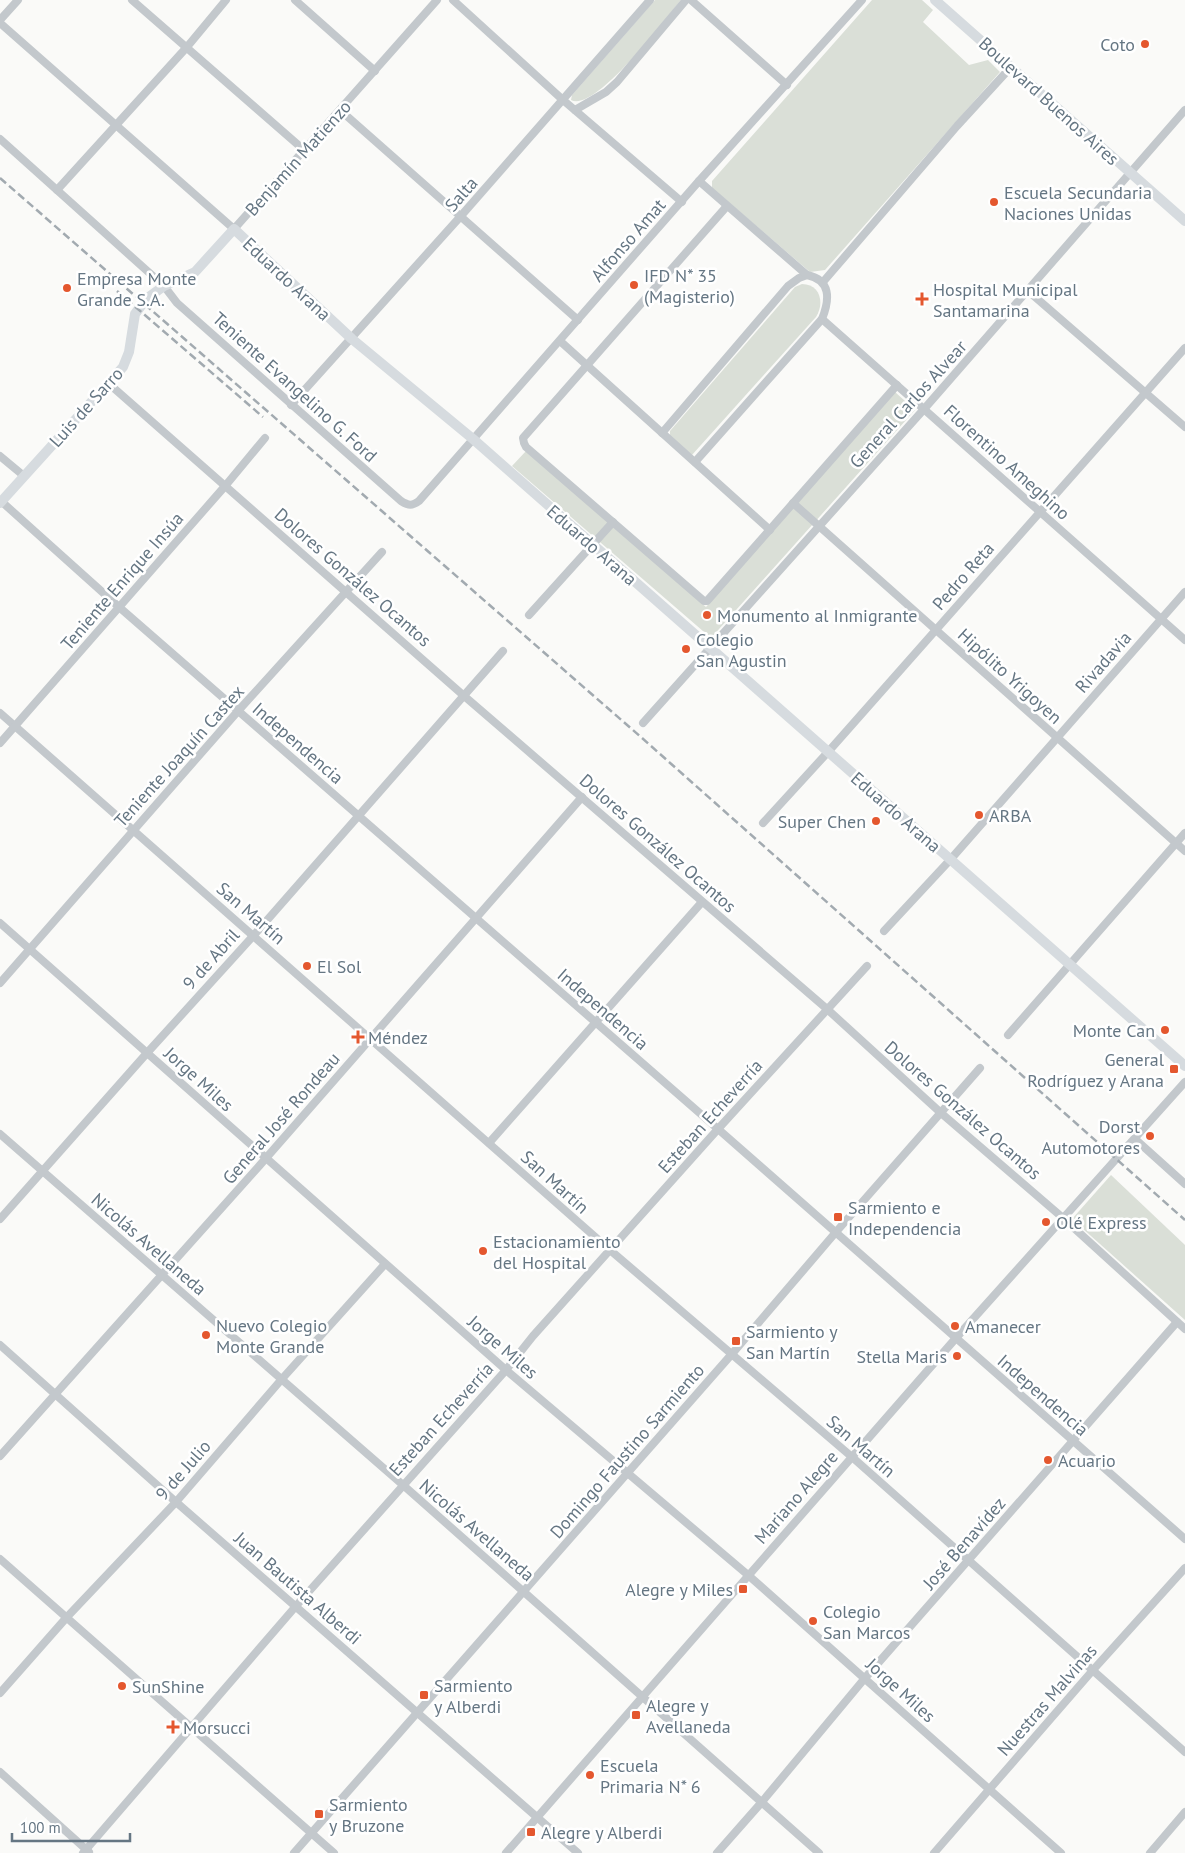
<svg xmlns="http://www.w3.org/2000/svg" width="1185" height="1853" viewBox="0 0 1185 1853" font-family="'PT Sans',sans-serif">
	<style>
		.green { fill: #dadfd7 }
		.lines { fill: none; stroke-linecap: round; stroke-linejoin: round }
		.minor { stroke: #c3c8cc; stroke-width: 8 }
		.major { stroke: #d6dbdf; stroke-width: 10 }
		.rail { stroke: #a2aab0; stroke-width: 2.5; stroke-dasharray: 8 4; stroke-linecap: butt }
		.poi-dot { fill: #e4572e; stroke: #fff; stroke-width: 2 }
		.labels { text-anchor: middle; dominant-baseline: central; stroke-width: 5; stroke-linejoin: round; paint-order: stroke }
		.poi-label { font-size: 18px; fill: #657683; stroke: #fff; text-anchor: start }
		.street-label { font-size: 18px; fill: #657683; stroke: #fff }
	</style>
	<rect width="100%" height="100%" fill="#fafaf8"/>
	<!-- green -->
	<g class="green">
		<path d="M655,0H681C665,19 595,113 571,100L572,95Z"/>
		<polygon points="872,0 922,0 933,10 923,22 969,65 988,60 1000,72 825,270 810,272 712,188 712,181"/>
		<path d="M802,284C820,284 825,303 816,317L692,455L670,436V431L795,287Z"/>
		<polygon points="895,392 915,410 711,638 512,466 526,451 706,607"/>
		<polygon points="1111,1175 1185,1245 1185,1320 1072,1219"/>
	</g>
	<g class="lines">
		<!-- minor -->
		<g class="minor">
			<polyline points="132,0 304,150"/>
			<polyline points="295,0 375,71"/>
			<polyline points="453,0 563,100 682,202"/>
			<polyline points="691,0 787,85"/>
			<polyline points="0,20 18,0"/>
			<polyline points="0,23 234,229 437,0"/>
			<polyline points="340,110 578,320"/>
			<polyline points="575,110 606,92 617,82 686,0"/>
			<path d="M0,139L164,286L177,303L401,501C409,506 412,506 419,501L699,181L862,0"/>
			<polyline points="57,190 187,47 226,0"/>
			<polyline points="727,206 523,438 524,443 526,447 704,601 707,601 897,385"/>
			<polyline points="823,282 957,126 1011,67"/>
			<polyline points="1027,290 1185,427"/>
			<polyline points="822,319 1185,640"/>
			<polyline points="560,341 770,530"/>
			<polyline points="108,383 463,695 827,1009 941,1113 1063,1218 1185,1329"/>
			<polyline points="291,405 460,217 650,0"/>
			<polyline points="662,433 788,286 799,278 807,275"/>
			<polyline points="0,456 24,476"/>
			<path d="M695,462L822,319C830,299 831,280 807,275L699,181"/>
			<polyline points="2,502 119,607 718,1129 1185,1539"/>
			<polyline points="793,503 1185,851"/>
			<polyline points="529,615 613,522"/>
			<polyline points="0,713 610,1250 852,1457 1185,1752"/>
			<polyline points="643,723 925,408 1185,110"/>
			<polyline points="0,743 226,485 265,438"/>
			<polyline points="763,823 828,752 1185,348"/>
			<polyline points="0,923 506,1370 748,1575 1061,1853"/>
			<polyline points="884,931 950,860 1185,592"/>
			<polyline points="0,983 238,711 382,552"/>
			<polyline points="1008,1035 1185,833"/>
			<polyline points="0,1134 403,1485 819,1853"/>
			<polyline points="1135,1139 1185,1184"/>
			<polyline points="489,1143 702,902"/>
			<polyline points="0,1219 147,1053 254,935 503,651"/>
			<polyline points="0,1345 176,1502 578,1853"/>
			<polyline points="0,1456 260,1165 582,797"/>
			<polyline points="0,1559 334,1853"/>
			<polyline points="0,1693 67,1617 176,1502 281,1380 385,1264"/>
			<polyline points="0,1772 89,1852"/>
			<polyline points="83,1853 296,1606 506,1370 533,1336 718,1129 867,966"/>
			<polyline points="294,1853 731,1355 836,1232 980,1068"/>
			<polyline points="506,1853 956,1338 1185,1082"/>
			<polyline points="717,1853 761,1803 865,1678 1177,1322"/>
			<polyline points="934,1853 1093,1670 1185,1568"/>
			<polyline points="1150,1853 1185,1812"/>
		</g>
		<!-- major -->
		<g class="major">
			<polyline points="935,0 1185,221"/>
			<polyline points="0,503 123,367 129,352 135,314 146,299 164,286 195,272 234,229 352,339 473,439 1185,1066"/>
		</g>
		<!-- rail -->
		<g class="rail">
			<polyline points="0,178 642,738 1185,1220"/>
			<polyline points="117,291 263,417"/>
		</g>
	</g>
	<!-- markers -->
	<g class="poi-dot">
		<circle cx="1145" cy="44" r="5"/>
		<circle cx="994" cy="202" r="5"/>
		<circle cx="634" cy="285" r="5"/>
		<circle cx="67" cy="288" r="5"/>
		<path d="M919.5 291.5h5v5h5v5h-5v5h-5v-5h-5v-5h5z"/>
		<circle cx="707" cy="615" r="5"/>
		<circle cx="686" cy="649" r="5"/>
		<circle cx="979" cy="815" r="5"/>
		<circle cx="876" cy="821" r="5"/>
		<circle cx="307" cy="966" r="5"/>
		<circle cx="1165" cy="1030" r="5"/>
		<path d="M355.5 1029.5h5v5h5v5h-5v5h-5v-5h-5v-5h5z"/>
		<rect x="1169" y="1064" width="10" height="10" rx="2.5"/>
		<circle cx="1150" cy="1136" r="5"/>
		<rect x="833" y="1212" width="10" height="10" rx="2.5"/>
		<circle cx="1046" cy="1222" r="5"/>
		<circle cx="483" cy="1251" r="5"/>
		<circle cx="955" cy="1326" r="5"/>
		<circle cx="206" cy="1335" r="5"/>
		<rect x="731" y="1336" width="10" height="10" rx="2.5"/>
		<circle cx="957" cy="1356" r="5"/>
		<circle cx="1048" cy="1460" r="5"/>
		<rect x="738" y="1584" width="10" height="10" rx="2.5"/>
		<circle cx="813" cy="1621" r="5"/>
		<circle cx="122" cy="1686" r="5"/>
		<rect x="419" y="1690" width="10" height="10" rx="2.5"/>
		<rect x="631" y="1710" width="10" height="10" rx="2.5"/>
		<path d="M170.5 1719.5h5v5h5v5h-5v5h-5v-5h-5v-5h5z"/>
		<circle cx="590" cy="1775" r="5"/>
		<rect x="314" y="1809" width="10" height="10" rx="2.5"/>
		<rect x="526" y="1827" width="10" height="10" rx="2.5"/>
	</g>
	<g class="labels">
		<!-- poi labels -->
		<g class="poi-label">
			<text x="1135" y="44" text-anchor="end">Coto</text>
			<text x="1004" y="192">Escuela Secundaria<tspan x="1004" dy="21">Naciones Unidas</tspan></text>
			<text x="644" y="275">IFD N* 35<tspan x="644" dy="21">(Magisterio)</tspan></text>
			<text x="77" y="278">Empresa Monte<tspan x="77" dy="21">Grande S.A.</tspan></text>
			<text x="933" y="289">Hospital Municipal<tspan x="933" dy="21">Santamarina</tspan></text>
			<text x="717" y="615">Monumento al Inmigrante</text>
			<text x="696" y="639">Colegio<tspan x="696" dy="21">San Agustin</tspan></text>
			<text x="989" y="815">ARBA</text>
			<text x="866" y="821" text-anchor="end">Super Chen</text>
			<text x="317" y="966">El Sol</text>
			<text x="1155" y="1030" text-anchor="end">Monte Can</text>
			<text x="368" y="1037">Méndez</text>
			<text x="1164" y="1059" text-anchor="end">General<tspan x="1164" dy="21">Rodríguez y Arana</tspan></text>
			<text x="1140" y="1126" text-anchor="end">Dorst<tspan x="1140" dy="21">Automotores</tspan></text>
			<text x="848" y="1207">Sarmiento e<tspan x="848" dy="21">Independencia</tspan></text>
			<text x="1056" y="1222">Olé Express</text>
			<text x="493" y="1241">Estacionamiento<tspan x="493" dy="21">del Hospital</tspan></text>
			<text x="216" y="1325">Nuevo Colegio<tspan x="216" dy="21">Monte Grande</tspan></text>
			<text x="965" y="1326">Amanecer</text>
			<text x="746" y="1331">Sarmiento y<tspan x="746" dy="21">San Martín</tspan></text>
			<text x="947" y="1356" text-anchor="end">Stella Maris</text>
			<text x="1058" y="1460">Acuario</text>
			<text x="733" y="1589" text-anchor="end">Alegre y Miles</text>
			<text x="823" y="1611">Colegio<tspan x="823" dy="21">San Marcos</tspan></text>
			<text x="434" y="1685">Sarmiento<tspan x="434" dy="21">y Alberdi</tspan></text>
			<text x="132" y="1686">SunShine</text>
			<text x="646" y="1705">Alegre y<tspan x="646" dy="21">Avellaneda</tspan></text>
			<text x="183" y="1727">Morsucci</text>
			<text x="600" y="1765">Escuela<tspan x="600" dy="21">Primaria N* 6</tspan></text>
			<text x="329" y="1804">Sarmiento<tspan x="329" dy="21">y Bruzone</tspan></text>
			<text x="541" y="1832">Alegre y Alberdi</text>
		</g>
		<!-- street labels -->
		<g class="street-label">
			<text transform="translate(1049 101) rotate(42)">Boulevard Buenos Aires</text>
			<text transform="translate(298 158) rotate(-48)">Benjamín Matienzo</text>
			<text transform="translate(461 194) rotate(-49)">Salta</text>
			<text transform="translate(628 240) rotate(-49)">Alfonso Amat</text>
			<text transform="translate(287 279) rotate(43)">Eduardo Arana</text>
			<text transform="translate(295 387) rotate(42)">Teniente Evangelino G. Ford</text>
			<text transform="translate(908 404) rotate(-48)">General Carlos Alvear</text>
			<text transform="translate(86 407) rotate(-48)">Luis de Sarro</text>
			<text transform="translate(1007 462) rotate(42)">Florentino Ameghino</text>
			<text transform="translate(592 545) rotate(41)">Eduardo Arana</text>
			<text transform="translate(963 576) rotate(-49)">Pedro Reta</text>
			<text transform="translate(353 577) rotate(41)">Dolores González Ocantos</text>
			<text transform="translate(122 581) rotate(-49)">Teniente Enrique Insúa</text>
			<text transform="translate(1103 662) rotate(-49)">Rivadavia</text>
			<text transform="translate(1010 676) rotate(42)">Hipólito Yrigoyen</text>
			<text transform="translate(298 743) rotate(41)">Independencia</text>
			<text transform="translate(179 756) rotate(-48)">Teniente Joaquín Castex</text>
			<text transform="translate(896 812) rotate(41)">Eduardo Arana</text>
			<text transform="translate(658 843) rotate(41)">Dolores González Ocantos</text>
			<text transform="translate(251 913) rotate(41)">San Martín</text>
			<text transform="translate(211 959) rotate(-48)">9 de Abril</text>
			<text transform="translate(603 1009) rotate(41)">Independencia</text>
			<text transform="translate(199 1079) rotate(42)">Jorge Miles</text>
			<text transform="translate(963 1110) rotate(41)">Dolores González Ocantos</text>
			<text transform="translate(710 1116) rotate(-48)">Esteban Echeverría</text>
			<text transform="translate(281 1118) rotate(-49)">General José Rondeau</text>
			<text transform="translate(555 1182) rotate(42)">San Martín</text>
			<text transform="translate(149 1244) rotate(41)">Nicolás Avellaneda</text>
			<text transform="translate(503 1347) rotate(41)">Jorge Miles</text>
			<text transform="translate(1043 1395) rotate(41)">Independencia</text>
			<text transform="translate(441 1419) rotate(-48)">Esteban Echeverría</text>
			<text transform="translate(861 1446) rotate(41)">San Martín</text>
			<text transform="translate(627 1451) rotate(-49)">Domingo Faustino Sarmiento</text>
			<text transform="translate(183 1470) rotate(-49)">9 de Julio</text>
			<text transform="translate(796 1497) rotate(-49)">Mariano Alegre</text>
			<text transform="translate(477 1530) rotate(41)">Nicolás Avellaneda</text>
			<text transform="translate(964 1543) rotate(-49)">José Benavídez</text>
			<text transform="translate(298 1588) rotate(41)">Juan Bautista Alberdi</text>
			<text transform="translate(901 1690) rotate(42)">Jorge Miles</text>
			<text transform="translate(1047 1700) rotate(-49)">Nuestras Malvinas</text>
		</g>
	</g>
	<!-- scale -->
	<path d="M12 1833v8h118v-8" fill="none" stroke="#657683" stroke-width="2.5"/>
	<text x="20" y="1833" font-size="15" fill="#657683" stroke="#ffffff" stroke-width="4" paint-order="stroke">100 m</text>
</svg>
